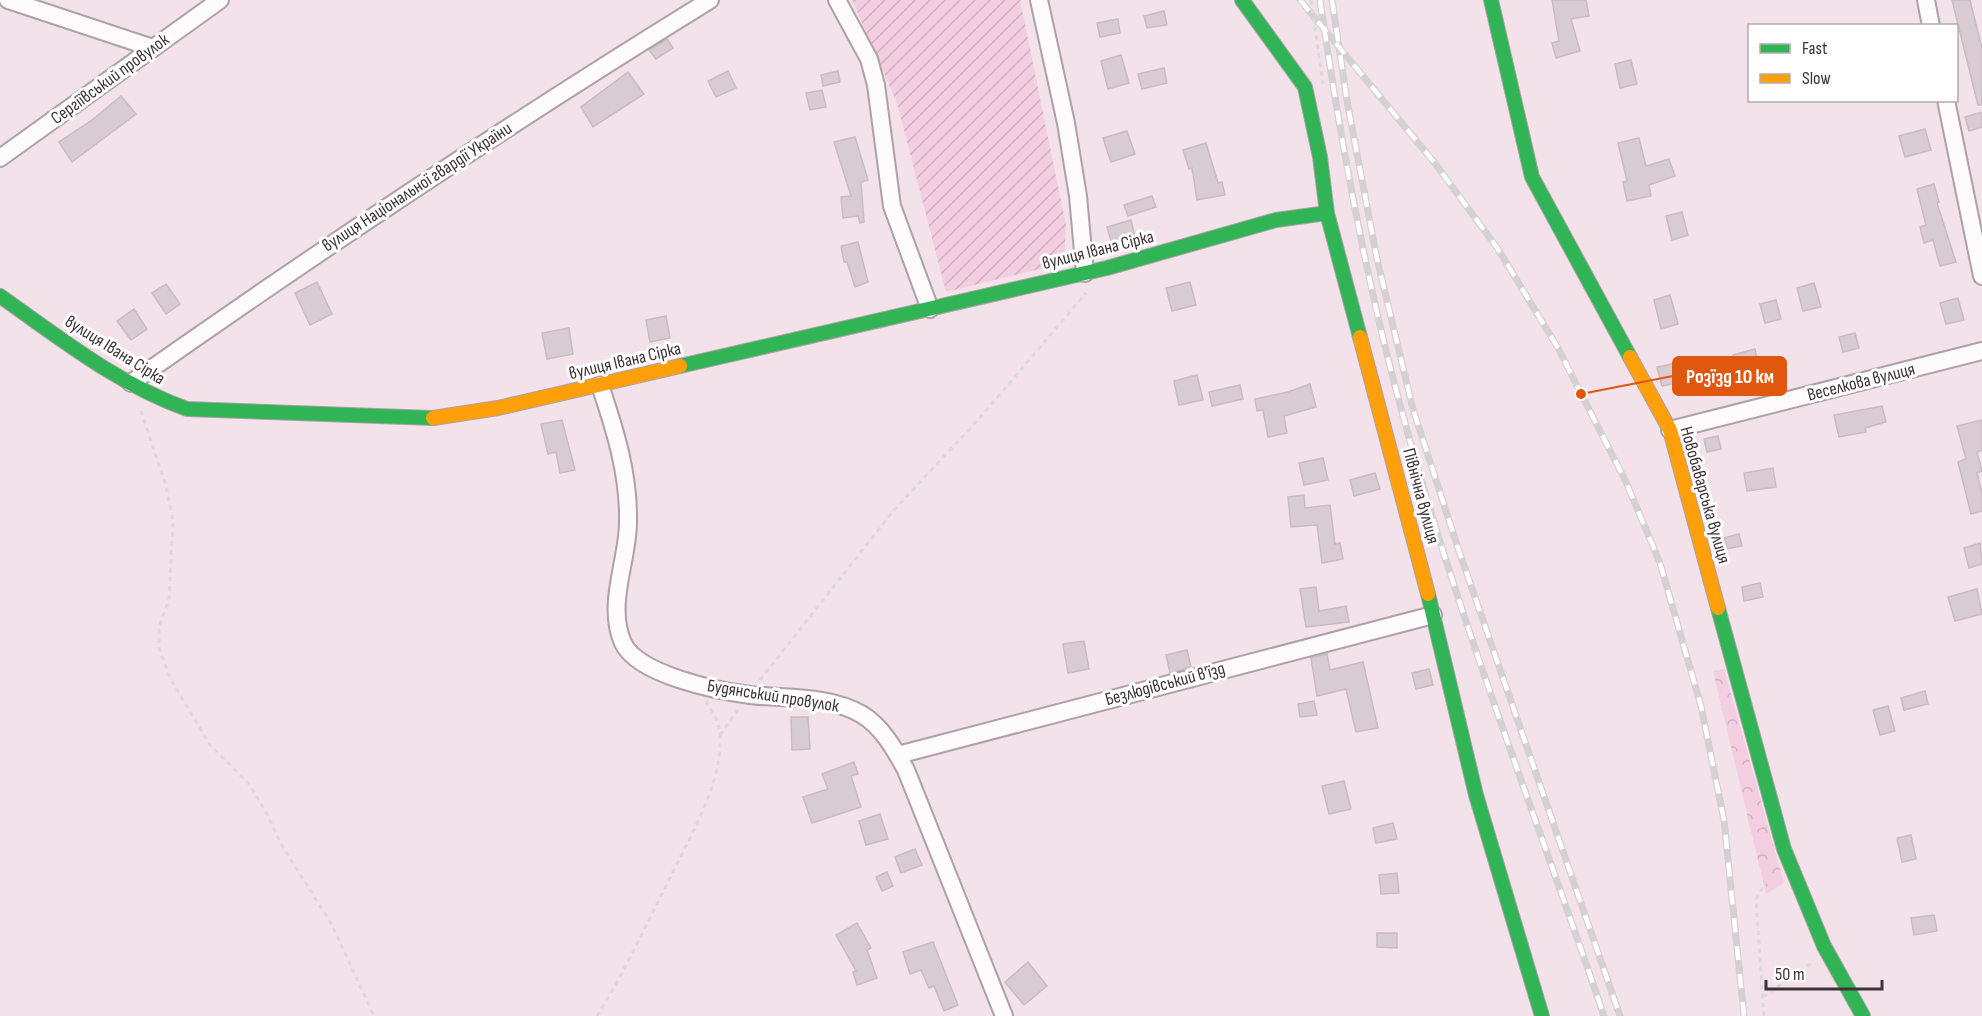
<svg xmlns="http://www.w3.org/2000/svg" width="1982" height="1016" viewBox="0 0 1982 1016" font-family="'Sofia Sans Condensed',sans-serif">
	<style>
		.forest { fill: url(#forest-crowns) }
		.garden { fill: url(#garden-furrows) }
		.building { fill: #d9cbd2; stroke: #c9bbc1; stroke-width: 1.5 }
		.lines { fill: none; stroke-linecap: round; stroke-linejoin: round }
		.street-casing { stroke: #aea1a7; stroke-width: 20 }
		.fast-casing { stroke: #aea1a7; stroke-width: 16 }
		.slow-casing { stroke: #aea1a7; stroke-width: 16 }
		.path { stroke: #ddd8da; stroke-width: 3; stroke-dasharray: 4.5 4.5; stroke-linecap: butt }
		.street { stroke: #fdfbfc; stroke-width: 16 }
		.fast { stroke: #30b455; stroke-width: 14 }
		.slow { stroke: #ff9f0a; stroke-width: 14 }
		.rail-casing { stroke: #d5d1d3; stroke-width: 7 }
		.rail { stroke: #fff; stroke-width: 4.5; stroke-dasharray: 14; stroke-linecap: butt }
		.path-bridge { stroke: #ddd8da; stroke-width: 3; stroke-dasharray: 4.5 4.5; stroke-linecap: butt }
		.labels { text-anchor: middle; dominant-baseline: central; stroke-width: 6; stroke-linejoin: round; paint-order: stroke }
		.street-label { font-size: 18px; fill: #3e3237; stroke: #fff }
		.leader { fill: none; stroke: #e0570e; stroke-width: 2 }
		.callout-dot { fill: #e0570e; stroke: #fff; stroke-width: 2 }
		.callout { fill: #e0570e; stroke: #e0570e; stroke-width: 2 }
		.callout-label { font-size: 20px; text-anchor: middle; font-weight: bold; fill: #fff }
	</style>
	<defs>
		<pattern id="forest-crowns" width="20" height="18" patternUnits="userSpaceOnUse" patternTransform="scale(1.5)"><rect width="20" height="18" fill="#f3cee0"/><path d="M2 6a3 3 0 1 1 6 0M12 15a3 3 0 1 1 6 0" fill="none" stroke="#d1b1c1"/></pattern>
		<pattern id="garden-furrows" width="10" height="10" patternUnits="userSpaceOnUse" patternTransform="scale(1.5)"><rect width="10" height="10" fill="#f3cee0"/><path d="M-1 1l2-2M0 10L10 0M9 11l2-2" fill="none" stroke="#d1b1c1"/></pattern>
	</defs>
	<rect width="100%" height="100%" fill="#f3e2ea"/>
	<!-- forest -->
	<polygon class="forest" points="1724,669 1784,883 1766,894 1713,671"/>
	<!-- garden -->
	<polygon class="garden" points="852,0 1020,0 1066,225 1064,263 946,292 897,103"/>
	<!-- building -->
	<g class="building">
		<polygon points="1552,0 1586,0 1589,16 1571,19 1580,51 1556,58 1552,43 1559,41"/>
		<polygon points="1952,0 1970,0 1982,48 1982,105 1978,105"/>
		<polygon points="1164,11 1167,25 1147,28 1144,16"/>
		<polygon points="1118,19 1120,33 1100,37 1097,23"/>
		<polygon points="667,39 673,48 656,59 649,50"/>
		<polygon points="1121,55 1129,83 1108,89 1101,61"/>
		<polygon points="1631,60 1637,84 1620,88 1615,64"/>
		<polygon points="1164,68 1167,83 1142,89 1138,74"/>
		<polygon points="728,71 736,88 716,97 708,81"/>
		<polygon points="838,71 840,82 823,86 821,75"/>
		<polygon points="628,72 644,94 593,127 581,107"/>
		<polygon points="822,90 826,107 810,110 806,93"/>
		<polygon points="121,96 136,114 72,162 59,142 92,120"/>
		<polygon points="1982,112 1982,127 1969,131 1965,117"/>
		<polygon points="1925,129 1931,150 1905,157 1899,136"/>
		<polygon points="1127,131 1135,154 1111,162 1103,138"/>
		<polygon points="855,137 868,180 861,182 864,222 860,223 858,216 843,218 841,197 851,196 834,142"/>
		<polygon points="1639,138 1646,166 1669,159 1675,176 1649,185 1651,196 1627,201 1623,182 1627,181 1618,143"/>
		<polygon points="1206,143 1218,183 1222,182 1225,195 1197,200 1192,168 1189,169 1183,150"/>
		<polygon points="1934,184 1939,202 1937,203 1956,262 1940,266 1933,240 1924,243 1920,227 1926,225 1917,189"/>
		<polygon points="1152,196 1156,207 1128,216 1124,205"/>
		<polygon points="1682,212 1688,235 1672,240 1666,216"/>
		<polygon points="1131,220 1136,241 1113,248 1107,227"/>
		<polygon points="858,242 868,282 855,287 847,262 844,262 841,246"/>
		<polygon points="317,282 332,314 310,325 295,293"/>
		<polygon points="1190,282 1196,305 1172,311 1166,288"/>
		<polygon points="1814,283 1821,307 1803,311 1797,288"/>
		<polygon points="166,284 180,304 166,314 152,293"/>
		<polygon points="1670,295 1678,324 1661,329 1654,300"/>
		<polygon points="1958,298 1964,320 1946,324 1940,303"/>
		<polygon points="1776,300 1781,319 1765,323 1760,304"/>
		<polygon points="134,309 147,329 131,340 117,321"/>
		<polygon points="666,316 670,338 650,342 646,320"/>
		<polygon points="569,328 573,354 547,359 542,333"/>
		<polygon points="1855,333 1859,348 1843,352 1839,337"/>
		<polygon points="1755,349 1758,363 1737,369 1733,355"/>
		<polygon points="1673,364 1676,383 1662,386 1657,367"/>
		<polygon points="1197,375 1203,400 1179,405 1174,381"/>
		<polygon points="1310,384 1316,407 1284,416 1287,433 1268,437 1263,410 1257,411 1255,399 1288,392"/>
		<polygon points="1240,385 1243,399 1212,406 1209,392"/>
		<polygon points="1882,406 1886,422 1865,428 1866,432 1839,437 1834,415"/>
		<polygon points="562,420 575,470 560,473 556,452 548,454 541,424"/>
		<polygon points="1982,420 1982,450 1977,452 1982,471 1977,473 1982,493 1982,511 1971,514 1958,462 1966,459 1957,426"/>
		<polygon points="1718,436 1721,449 1707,452 1704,439"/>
		<polygon points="1323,458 1328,480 1304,485 1299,463"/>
		<polygon points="1773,468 1776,487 1747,491 1744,473"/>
		<polygon points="1375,473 1380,489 1354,496 1350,480"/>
		<polygon points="1304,495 1305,508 1330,505 1335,544 1340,543 1343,559 1322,563 1317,525 1291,527 1288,497"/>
		<polygon points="1739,534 1742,546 1727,549 1724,538"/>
		<polygon points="1980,543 1982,564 1969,568 1964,548"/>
		<polygon points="1760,583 1763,597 1744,601 1742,587"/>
		<polygon points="1316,587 1319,611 1346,606 1349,622 1306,627 1300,589"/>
		<polygon points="1977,589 1982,614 1955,621 1948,597"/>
		<polygon points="1084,641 1089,669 1068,673 1063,644"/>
		<polygon points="1187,650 1191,667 1170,673 1166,655"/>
		<polygon points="1327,654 1330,670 1363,662 1378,728 1356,732 1346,689 1317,696 1311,658"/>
		<polygon points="1429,669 1433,685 1416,689 1412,673"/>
		<polygon points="1925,691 1928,704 1904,710 1901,698"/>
		<polygon points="1314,701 1317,715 1300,717 1298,704"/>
		<polygon points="1888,706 1895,731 1880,735 1873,710"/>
		<polygon points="791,717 808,717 810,749 792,750"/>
		<polygon points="854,762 858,774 851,776 861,807 812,823 803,797 828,789 822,774"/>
		<polygon points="1344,781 1351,809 1329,814 1322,786"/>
		<polygon points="880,814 888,839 866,845 859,821"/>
		<polygon points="1393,823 1397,839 1376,843 1373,828"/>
		<polygon points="1911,835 1916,859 1902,862 1897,838"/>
		<polygon points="915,849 922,865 901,873 895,857"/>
		<polygon points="887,872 893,886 882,891 876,877"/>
		<polygon points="1397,873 1399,893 1381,894 1379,875"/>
		<polygon points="1934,915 1937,931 1914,935 1911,918"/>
		<polygon points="857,923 871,948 867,950 877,978 857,985 853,972 856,971 836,935"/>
		<polygon points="1377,933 1397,933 1397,948 1377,947"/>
		<polygon points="933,942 958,1005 944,1011 934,986 929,988 921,970 910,974 903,952"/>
		<polygon points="1028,962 1047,986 1024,1005 1005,982"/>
	</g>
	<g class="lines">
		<defs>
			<g id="street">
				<polyline points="8,0 153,48"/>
				<polyline points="837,0 869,59 876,85 892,206 930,309"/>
				<polyline points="1039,0 1066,123 1078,196 1085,273"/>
				<polyline points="1926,0 1931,26"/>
				<polyline points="1946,100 1982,276"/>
				<polyline points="0,158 220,0"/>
				<path d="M131,383C320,250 512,122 710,0"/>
				<path d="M600,385C615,430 629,474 628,522C628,561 606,604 623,643C638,675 718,691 750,695C787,699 828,695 861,714C882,726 895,750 906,770L1004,1016"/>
				<polyline points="1670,430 1982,351"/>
				<polyline points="898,755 1433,615"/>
			</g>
			<g id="fast">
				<polyline points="1242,0 1305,87 1320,157 1327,213 1360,337"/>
				<polyline points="1491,0 1532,177 1630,357"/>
				<path d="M0,296C60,338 117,384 187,409L433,418"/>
				<polyline points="680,366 1107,268 1276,220 1327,213"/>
				<polyline points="1428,594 1476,795 1542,1016"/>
				<polyline points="1718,608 1784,849 1824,946 1863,1016"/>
			</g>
			<g id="slow">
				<polyline points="1360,337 1428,594"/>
				<polyline points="1630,357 1670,430 1718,608"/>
				<polyline points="433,418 498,408 680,366"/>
			</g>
		</defs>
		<!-- street casing -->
		<use href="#street" class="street-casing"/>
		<!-- fast casing -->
		<use href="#fast" class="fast-casing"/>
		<!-- slow casing -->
		<use href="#slow" class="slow-casing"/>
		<!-- path -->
		<g class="path">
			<polyline points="141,411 166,486 173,521 169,600 159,627 159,648 171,680 210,745 249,784 267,814 281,844 332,925 374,1016"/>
			<polyline points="760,680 894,510 979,419 1086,293"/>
			<polyline points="720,735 738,710"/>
			<polyline points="1763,997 1813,962"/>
			<path d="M597,1016C624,973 645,927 668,882C688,840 723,783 720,736C720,724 713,711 706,702"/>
			<polyline points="1764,1016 1756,899 1773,869"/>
		</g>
		<!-- street -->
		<use href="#street" class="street"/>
		<!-- fast -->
		<use href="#fast" class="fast"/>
		<!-- slow -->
		<use href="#slow" class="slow"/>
		<defs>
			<g id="rail">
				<polyline points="1300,0 1434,162 1498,249 1558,348 1626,482 1660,563 1701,706 1724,820 1744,1016"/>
				<path d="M1320,0C1340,138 1365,277 1402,412C1457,616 1536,815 1604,1016"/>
				<polyline points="1332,0 1347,101 1377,259 1413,409 1458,548 1620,1016"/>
			</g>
		</defs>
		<!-- rail casing -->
		<use href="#rail" class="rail-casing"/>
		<!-- rail -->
		<use href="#rail" class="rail"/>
		<!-- path-bridge -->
		<polyline class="path-bridge" points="1311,0 1323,84"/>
	</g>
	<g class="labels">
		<!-- street labels -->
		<g class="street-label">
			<text transform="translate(110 79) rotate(-36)">Сергіївський провулок</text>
			<text transform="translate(417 187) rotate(-33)">вулиця Національної гвардії України</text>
			<text transform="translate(1098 250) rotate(-14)">вулиця Івана Сірка</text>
			<text transform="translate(115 350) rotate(32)">вулиця Івана Сірка</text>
			<text transform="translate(625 361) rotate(-13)">вулиця Івана Сірка</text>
			<text transform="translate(1861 382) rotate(-14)">Веселкова вулиця</text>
			<text transform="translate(1705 495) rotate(74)">Новобаварська вулиця</text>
			<text transform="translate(1421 496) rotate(75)">Північна вулиця</text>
			<text transform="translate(1165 684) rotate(-15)">Безлюдівський в'їзд</text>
			<text transform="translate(773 696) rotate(9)">Будянський провулок</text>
		</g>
	</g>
	<!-- callouts -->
	<path class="leader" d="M1581 394L1673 376"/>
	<circle class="callout-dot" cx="1581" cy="394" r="6"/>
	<rect class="callout" x="1673" y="357" width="113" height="38" rx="6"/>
	<g class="callout-label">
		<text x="1730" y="383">Розїзд 10 км</text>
	</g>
	<!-- legend -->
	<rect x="1748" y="24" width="210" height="78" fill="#ffffff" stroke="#b2adaf" stroke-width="1.5"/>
	<rect x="1760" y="44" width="30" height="9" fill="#30b455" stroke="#b2adaf" stroke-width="1.5"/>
	<text x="1802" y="54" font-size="18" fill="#3e3237">Fast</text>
	<rect x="1760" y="74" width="30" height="9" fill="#ff9f0a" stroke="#b2adaf" stroke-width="1.5"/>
	<text x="1802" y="84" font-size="18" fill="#3e3237">Slow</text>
	<!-- scale -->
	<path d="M1766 980v9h116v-9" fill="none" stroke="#3e3237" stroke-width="3"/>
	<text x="1775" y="980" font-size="18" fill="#3e3237" stroke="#ffffff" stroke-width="4.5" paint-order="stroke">50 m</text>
</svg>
